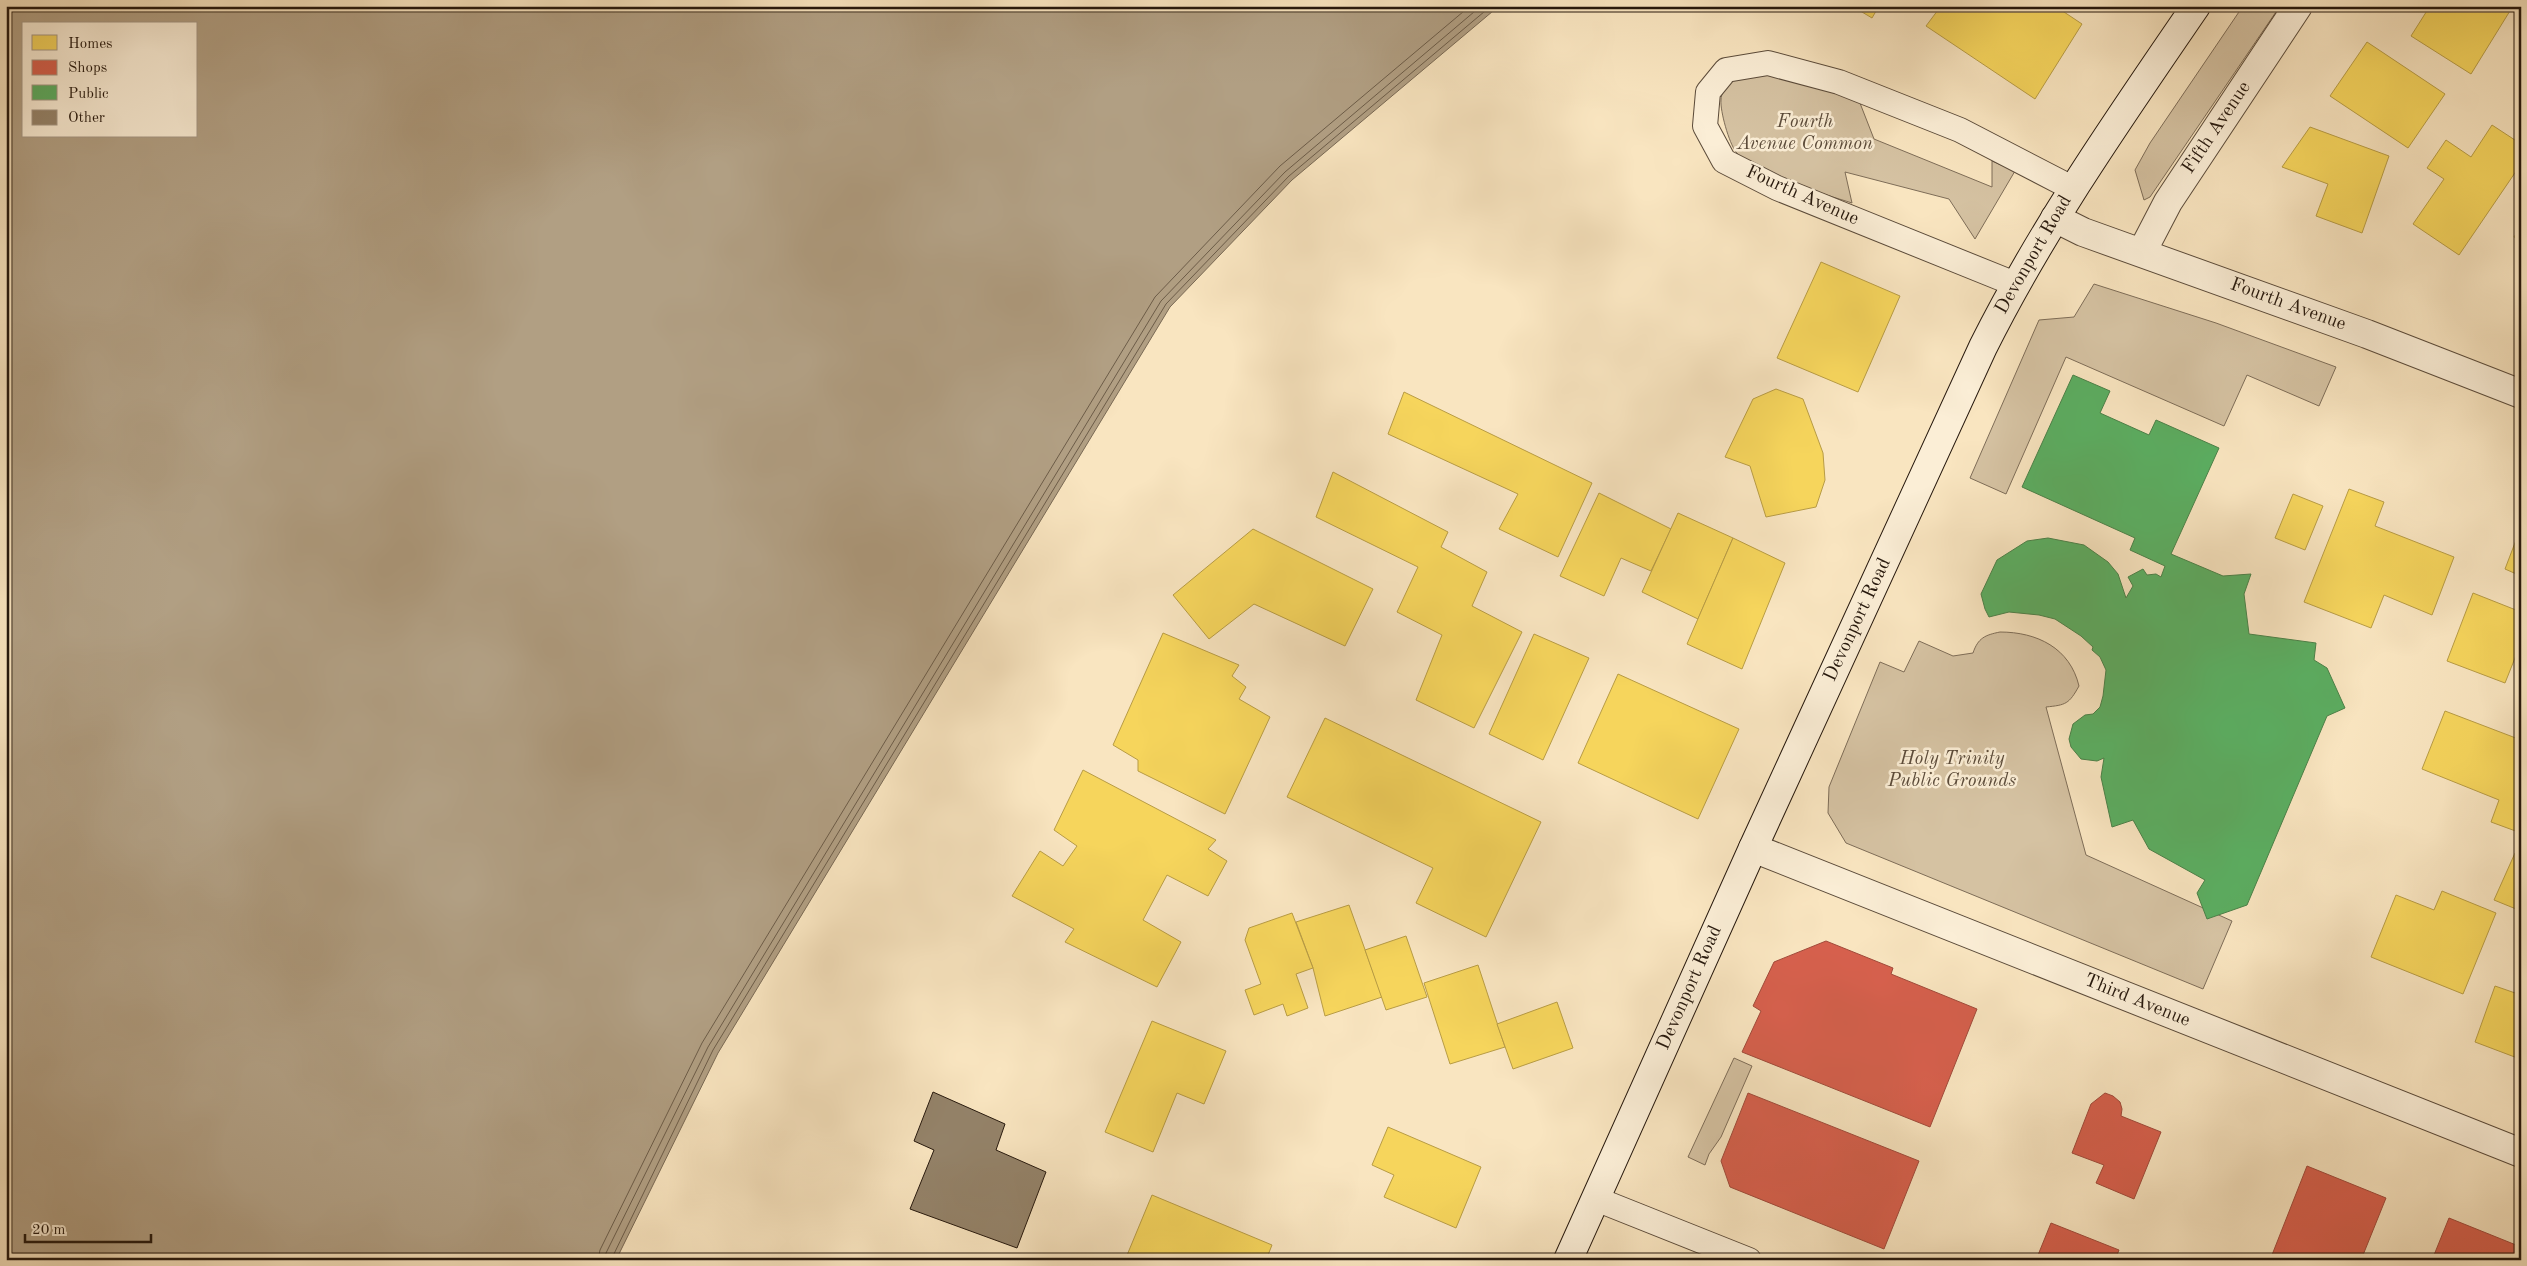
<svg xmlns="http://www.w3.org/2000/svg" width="2527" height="1266" viewBox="0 0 2527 1266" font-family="'Old Standard TT',serif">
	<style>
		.green { fill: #d5c2a2; stroke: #7e6d58 }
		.water { fill: #b19f83; stroke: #796954; fill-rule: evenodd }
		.homes { fill: #f6d55c; stroke: #b89c44 }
		.shops { fill: #d6604d; stroke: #a14a3a }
		.public { fill: #5aae61; stroke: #4a8148 }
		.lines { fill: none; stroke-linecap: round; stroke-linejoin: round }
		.shore { stroke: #6c5c48; stroke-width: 1 }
		.building { fill: #94836a; stroke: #26180d }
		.service-casing { stroke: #5b4b3a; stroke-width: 26 }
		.minor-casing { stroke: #5b4b3a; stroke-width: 30 }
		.secondary-casing { stroke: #26180d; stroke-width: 30 }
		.service { stroke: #fbeed6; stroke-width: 24 }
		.minor { stroke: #fbeed6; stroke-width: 28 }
		.secondary { stroke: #fbeed6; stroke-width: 28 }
		.labels { text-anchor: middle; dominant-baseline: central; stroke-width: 5; stroke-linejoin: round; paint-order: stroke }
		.park-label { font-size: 19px; font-style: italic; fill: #5b4b3a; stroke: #fbeed6 }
		.street-label { font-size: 19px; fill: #26180d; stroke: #fbeed6 }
	</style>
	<rect width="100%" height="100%" fill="#f9e5c0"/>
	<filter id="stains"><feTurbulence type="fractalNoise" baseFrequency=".004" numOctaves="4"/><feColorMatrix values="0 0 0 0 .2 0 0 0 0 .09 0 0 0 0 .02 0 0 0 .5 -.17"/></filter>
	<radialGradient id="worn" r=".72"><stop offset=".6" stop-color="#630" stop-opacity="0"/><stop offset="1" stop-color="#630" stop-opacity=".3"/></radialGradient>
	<!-- green -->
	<g class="green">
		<polygon points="2243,6 2280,6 2150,197 2144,200 2135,170 2150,143"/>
		<path d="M1769,70L1858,98L1874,139L1992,187V161L2015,171L1975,239L1949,199L1845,172L1852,203C1824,194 1753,174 1736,152C1729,143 1720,111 1721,100C1721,94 1725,87 1727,82Z"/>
		<polygon points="2094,284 2216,323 2336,367 2319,406 2247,375 2224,426 2066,357 2006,494 1970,478 2039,320 2074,317"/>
		<path d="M2000,632C2037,632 2070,648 2079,686C2069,704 2066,705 2046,707L2086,855L2232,921L2203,989L1846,843L1828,813L1829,787L1880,662L1904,672L1919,641L1953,656L1973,653C1978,638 1985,635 2000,632Z"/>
		<polygon points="1734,1058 1752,1066 1721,1137 1709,1154 1705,1165 1688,1157"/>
	</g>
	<!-- water -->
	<path class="water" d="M6,6H1499L1292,180L1170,307L718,1053L616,1260H6ZM24,24H196V136H24Z"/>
	<!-- homes -->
	<g class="homes">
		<polygon points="1852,6 1879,6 1872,18"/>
		<polygon points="1941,6 2055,6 2082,24 2035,99 1926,26"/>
		<polygon points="2430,6 2513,6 2471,74 2411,36"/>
		<polygon points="2367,42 2445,94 2408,148 2330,96"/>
		<polygon points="2492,125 2521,144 2521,164 2459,255 2413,224 2444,179 2427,168 2446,140 2471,157"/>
		<polygon points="2310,127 2389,156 2362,233 2316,216 2328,184 2282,167"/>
		<polygon points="2521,226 2521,241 2514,237"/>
		<polygon points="1821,262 1900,296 1858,392 1777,358"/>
		<polygon points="1776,389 1803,399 1823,453 1825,480 1816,507 1766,517 1750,466 1725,457 1753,399"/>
		<polygon points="1404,392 1592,483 1558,557 1499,529 1518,494 1388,434"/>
		<polygon points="1333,472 1448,532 1441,547 1487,572 1472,606 1522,632 1474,728 1416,700 1442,635 1397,612 1418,567 1316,517"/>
		<polygon points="2349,489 2384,502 2375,526 2454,557 2432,615 2384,595 2371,628 2304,602"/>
		<polygon points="1599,493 1671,529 1651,571 1621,558 1604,596 1560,576"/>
		<polygon points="2293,494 2323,506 2305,550 2275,538"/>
		<polygon points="1678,513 1733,538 1698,619 1642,592"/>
		<polygon points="2521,527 2521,576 2505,569"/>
		<polygon points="1253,529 1373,589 1345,646 1254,604 1209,639 1173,595"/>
		<polygon points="1733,538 1785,563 1742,669 1687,644"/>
		<polygon points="2473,593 2521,612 2521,643 2505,683 2447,661"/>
		<polygon points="1163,633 1239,665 1232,676 1246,687 1239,699 1270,717 1225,814 1138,771 1138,760 1113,745"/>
		<polygon points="1534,634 1589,658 1543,760 1489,734"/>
		<polygon points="1618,674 1739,729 1698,819 1578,763"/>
		<polygon points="2445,711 2521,740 2521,833 2491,822 2499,800 2422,769"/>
		<polygon points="1325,718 1541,822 1486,937 1416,903 1433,868 1287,797"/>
		<polygon points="1083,770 1216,840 1208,849 1227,861 1208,896 1167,875 1143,920 1181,942 1157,987 1065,942 1074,929 1012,896 1040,851 1063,866 1077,846 1054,830"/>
		<polygon points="2515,853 2521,856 2521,911 2494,900"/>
		<polygon points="2442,891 2496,913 2463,994 2371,957 2396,895 2434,910"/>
		<polygon points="1349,905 1382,997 1325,1016 1313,968 1296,922"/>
		<polygon points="1292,913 1313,968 1296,974 1308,1008 1287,1016 1283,1004 1254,1015 1245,990 1261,984 1245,940 1249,928"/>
		<polygon points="1406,936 1427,997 1386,1010 1365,950"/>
		<polygon points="1478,965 1505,1047 1450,1064 1424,983"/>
		<polygon points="2495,986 2521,995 2520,1059 2475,1042"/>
		<polygon points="1557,1002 1573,1048 1513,1069 1497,1024"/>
		<polygon points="1152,1021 1226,1051 1204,1104 1177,1093 1153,1152 1105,1132"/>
		<polygon points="1388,1127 1481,1167 1456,1228 1384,1197 1394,1175 1372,1165"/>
		<polygon points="1152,1195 1272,1245 1266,1260 1125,1260"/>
	</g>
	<!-- shops -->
	<g class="shops">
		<polygon points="1826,941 1893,968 1891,974 1977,1009 1930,1127 1742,1052 1761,1011 1753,1006 1774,962"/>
		<polygon points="1748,1093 1919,1161 1884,1249 1730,1187 1721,1161"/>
		<polygon points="2105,1093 2113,1096 2120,1102 2122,1109 2121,1116 2161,1132 2134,1199 2096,1183 2104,1165 2072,1153 2091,1104"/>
		<polygon points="2307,1166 2386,1198 2361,1260 2270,1260"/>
		<polygon points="2449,1218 2521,1247 2521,1260 2432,1260"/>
		<polygon points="2051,1223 2119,1250 2115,1260 2036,1260"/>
	</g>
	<!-- public -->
	<polygon class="public" points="2073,375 2110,391 2100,413 2149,435 2156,420 2219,448 2171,554 2223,576 2251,574 2244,594 2249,634 2316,643 2314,660 2327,668 2345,708 2327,716 2247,905 2207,919 2197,893 2205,880 2149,849 2133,820 2112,827 2101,777 2104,758 2097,761 2081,759 2071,747 2069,739 2073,724 2085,715 2093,714 2100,707 2103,696 2106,670 2100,657 2092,650 2093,647 2081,636 2055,619 2039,615 2009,612 1989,617 1985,609 1981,594 1997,560 2027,541 2048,538 2084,545 2108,562 2118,574 2126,598 2133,586 2128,577 2143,569 2147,575 2156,574 2161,577 2165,566 2130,550 2135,538 2022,487"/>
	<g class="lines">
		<!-- shore -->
		<g class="shore">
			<polyline points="598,1260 600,1250 702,1043 1155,297 1280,166 1470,6"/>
			<polyline points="605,1260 606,1253 708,1047 1161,301 1285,172 1481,6"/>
			<polyline points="611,1260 713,1050 1166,304 1289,176 1491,6"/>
		</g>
	</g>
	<!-- building -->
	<polygon class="building" points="933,1092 1005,1124 996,1150 1046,1172 1017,1248 910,1209 934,1150 914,1141"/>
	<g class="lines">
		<defs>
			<g id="service">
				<polyline points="2015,284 1777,188 1724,161 1705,126 1708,92 1726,70 1768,63 1839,82 1960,130 2072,188"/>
				<polyline points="1596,1199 1749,1260"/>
			</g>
			<g id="minor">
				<polyline points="2055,218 2083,232 2367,334 2521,394"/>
				<polyline points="2142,252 2168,202 2298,6"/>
				<polyline points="1753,848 2521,1153"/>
			</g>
			<path id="secondary" d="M1568,1260L1753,848L1983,347C2043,227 2120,117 2196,6"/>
		</defs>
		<!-- service casing -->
		<use href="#service" class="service-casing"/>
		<!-- minor casing -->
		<use href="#minor" class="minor-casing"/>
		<!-- secondary casing -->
		<use href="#secondary" class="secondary-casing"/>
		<!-- service -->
		<use href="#service" class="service"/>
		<!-- minor -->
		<use href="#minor" class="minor"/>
		<!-- secondary -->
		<use href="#secondary" class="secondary"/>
	</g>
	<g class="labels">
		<!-- park labels -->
		<g class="park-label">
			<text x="1805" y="122">Fourth<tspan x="1805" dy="22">Avenue Common</tspan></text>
			<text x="1952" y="759">Holy Trinity<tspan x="1952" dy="22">Public Grounds</tspan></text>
		</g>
		<!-- street labels -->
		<g class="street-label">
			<text transform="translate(2217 128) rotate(-56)">Fifth Avenue</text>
			<text transform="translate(1802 196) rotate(24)">Fourth Avenue</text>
			<text transform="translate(2034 255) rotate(-60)">Devonport Road</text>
			<text transform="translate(2288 305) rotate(20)">Fourth Avenue</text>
			<text transform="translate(1858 620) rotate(-65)">Devonport Road</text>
			<text transform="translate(1690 988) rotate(-66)">Devonport Road</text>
			<text transform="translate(2137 1001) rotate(22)">Third Avenue</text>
		</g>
	</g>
	<!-- margin -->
	<rect width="2527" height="1266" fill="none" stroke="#f9e5c0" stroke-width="25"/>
	<rect x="8" y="8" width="2512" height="1251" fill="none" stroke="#26180d" stroke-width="2.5"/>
	<rect x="12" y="12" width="2502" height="1241" fill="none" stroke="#26180d"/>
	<!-- legend -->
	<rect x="22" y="22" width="175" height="115" fill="#fbeed6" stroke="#a69886"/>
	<rect x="32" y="35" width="25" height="15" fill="#f6d55c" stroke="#a69886"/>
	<text x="68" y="48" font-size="15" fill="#26180d">Homes</text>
	<rect x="32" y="60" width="25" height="15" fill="#d6604d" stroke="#a69886"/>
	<text x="68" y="72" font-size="15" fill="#26180d">Shops</text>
	<rect x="32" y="85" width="25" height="15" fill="#5aae61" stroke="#a69886"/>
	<text x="68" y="98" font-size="15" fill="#26180d">Public</text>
	<rect x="32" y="110" width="25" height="15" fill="#94836a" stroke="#a69886"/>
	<text x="68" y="122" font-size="15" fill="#26180d">Other</text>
	<!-- scale -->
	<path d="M25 1234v8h126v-8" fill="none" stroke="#26180d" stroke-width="2.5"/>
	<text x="32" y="1234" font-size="15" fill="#26180d" stroke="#fbeed6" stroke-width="4" paint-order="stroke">20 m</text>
	<rect width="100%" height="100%" filter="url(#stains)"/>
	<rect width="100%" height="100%" fill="url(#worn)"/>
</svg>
